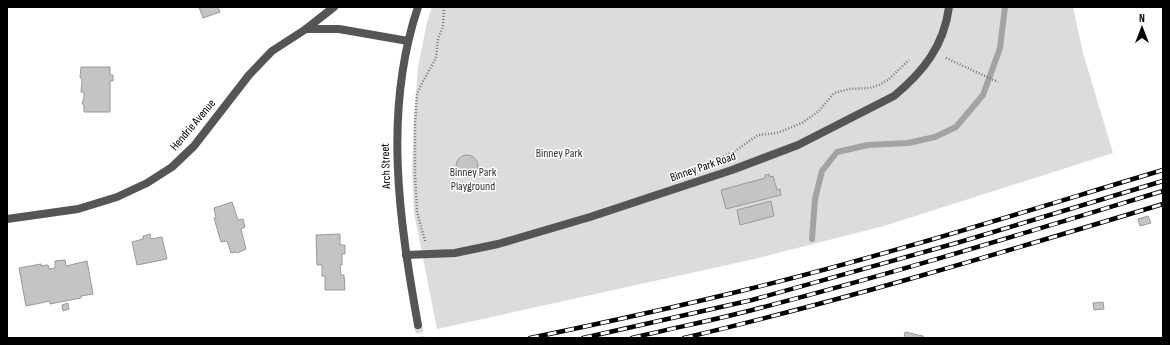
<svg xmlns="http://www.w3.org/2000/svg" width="1170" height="345" viewBox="0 0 1170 345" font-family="'Sofia Sans Condensed',sans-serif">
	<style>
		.green { fill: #dcdcdc }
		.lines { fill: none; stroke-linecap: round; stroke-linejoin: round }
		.stream { stroke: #a3a3a3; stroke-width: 6 }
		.building { fill: #c4c4c4; stroke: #999 }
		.street-tunnel { stroke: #d9d9d9; stroke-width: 8; stroke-dasharray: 8 4; stroke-linecap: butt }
		.path { stroke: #777; stroke-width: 2.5; stroke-dasharray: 1 2; stroke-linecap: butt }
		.street { stroke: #555; stroke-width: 8 }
		.rail-casing { stroke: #000; stroke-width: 4.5 }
		.rail { stroke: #fff; stroke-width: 3; stroke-dasharray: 9; stroke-linecap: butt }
		.labels { text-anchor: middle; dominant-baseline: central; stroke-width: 3; stroke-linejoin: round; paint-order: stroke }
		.street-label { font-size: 12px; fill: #000; stroke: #fff }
		.park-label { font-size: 12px; fill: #333; stroke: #fff }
	</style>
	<rect width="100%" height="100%" fill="#fff"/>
	<!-- green -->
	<polygon class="green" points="432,7 1073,7 1083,53 1113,153 884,226 750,260 437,329 414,213 412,169 414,119 418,67 427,22"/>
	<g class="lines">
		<!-- stream -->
		<polyline class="stream" points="812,239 815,199 822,171 837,152 868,145 908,143 935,137 956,127 983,95 1000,48 1005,7"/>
	</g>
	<!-- building -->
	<g class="building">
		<polygon points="199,7 218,7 220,12 203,18"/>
		<polygon points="81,67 110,67 110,75 113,75 113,81 110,81 110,112 84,112 84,106 82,103 84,98 84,92 81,92 82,80 80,77"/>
		<circle cx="467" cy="166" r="11"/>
		<polygon points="769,174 770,177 773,176 777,190 780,189 781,195 726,209 721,190 765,178 765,175"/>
		<polygon points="771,201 774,216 740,225 737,210"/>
		<polygon points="232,202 238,220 243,219 245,227 241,229 246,249 237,253 236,252 231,253 227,241 221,242 214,218 216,218 214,208"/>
		<polygon points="1148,216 1151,223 1140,226 1138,219"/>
		<polygon points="150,234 151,239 162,237 167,259 137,265 132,242 143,239 143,236"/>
		<polygon points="340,234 340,245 345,245 345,254 342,254 342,265 340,265 341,275 344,275 345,290 325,290 325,276 322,276 322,265 317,265 316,235"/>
		<polygon points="65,260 66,266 87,261 93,294 81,296 81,298 50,304 50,301 26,306 19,268 41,264 41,266 48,265 49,269 55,268 55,261"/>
		<polygon points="1103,302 1104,309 1094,310 1093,303"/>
		<polygon points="68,303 69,309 63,311 62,305"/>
		<polygon points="905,332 923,336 923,338 904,338"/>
	</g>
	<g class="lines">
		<!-- street-tunnel -->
		<polyline class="street-tunnel" points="418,325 421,338"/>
		<!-- path -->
		<g class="path">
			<polyline points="946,58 998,82"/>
			<polyline points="718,159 735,151 758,135 777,133 802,123 819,111 834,93 849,89 870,88 879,85 889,79 909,60"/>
			<polyline points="425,241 417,212 415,174 415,125 417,94 422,83 436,58 438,39 443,26 444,7"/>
		</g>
		<!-- street -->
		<g class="street">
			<path d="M418,7C383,111 399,219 418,325"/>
			<polyline points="306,29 339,29 408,41"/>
			<polyline points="7,219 78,209 117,197 147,183 172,167 194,146 249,75 272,51 306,29 334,7"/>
			<path d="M406,255L455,253L498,244L590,217L732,170L798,145L894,96C923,72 944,46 949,7"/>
		</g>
		<defs>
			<g id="rail">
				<path d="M530,338C603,323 676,307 749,289C888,255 1026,211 1163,170"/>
				<polyline points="583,338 752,300 960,242 1163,181"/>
				<path d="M632,338C673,328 715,320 756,309C892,274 1028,232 1163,191"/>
				<path d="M684,338C845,300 1004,252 1163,204"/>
			</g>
		</defs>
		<!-- rail casing -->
		<use href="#rail" class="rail-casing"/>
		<!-- rail -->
		<use href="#rail" class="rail"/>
	</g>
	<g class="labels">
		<!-- street labels -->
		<g class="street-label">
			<text transform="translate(193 125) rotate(-50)">Hendrie Avenue</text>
			<text transform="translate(386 166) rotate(-92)">Arch Street</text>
			<text transform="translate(703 167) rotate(-19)">Binney Park Road</text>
		</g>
		<!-- park labels -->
		<g class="park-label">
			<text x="559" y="153">Binney Park</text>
			<text x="473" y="172">Binney Park<tspan x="473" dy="14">Playground</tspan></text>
		</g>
	</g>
	<!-- border -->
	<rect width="1170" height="345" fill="none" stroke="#000000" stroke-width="16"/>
	<!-- north arrow -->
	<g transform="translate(1142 28)" stroke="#ffffff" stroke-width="3" paint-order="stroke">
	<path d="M0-3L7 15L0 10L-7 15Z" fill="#000000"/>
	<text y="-6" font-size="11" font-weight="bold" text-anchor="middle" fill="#000000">N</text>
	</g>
</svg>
